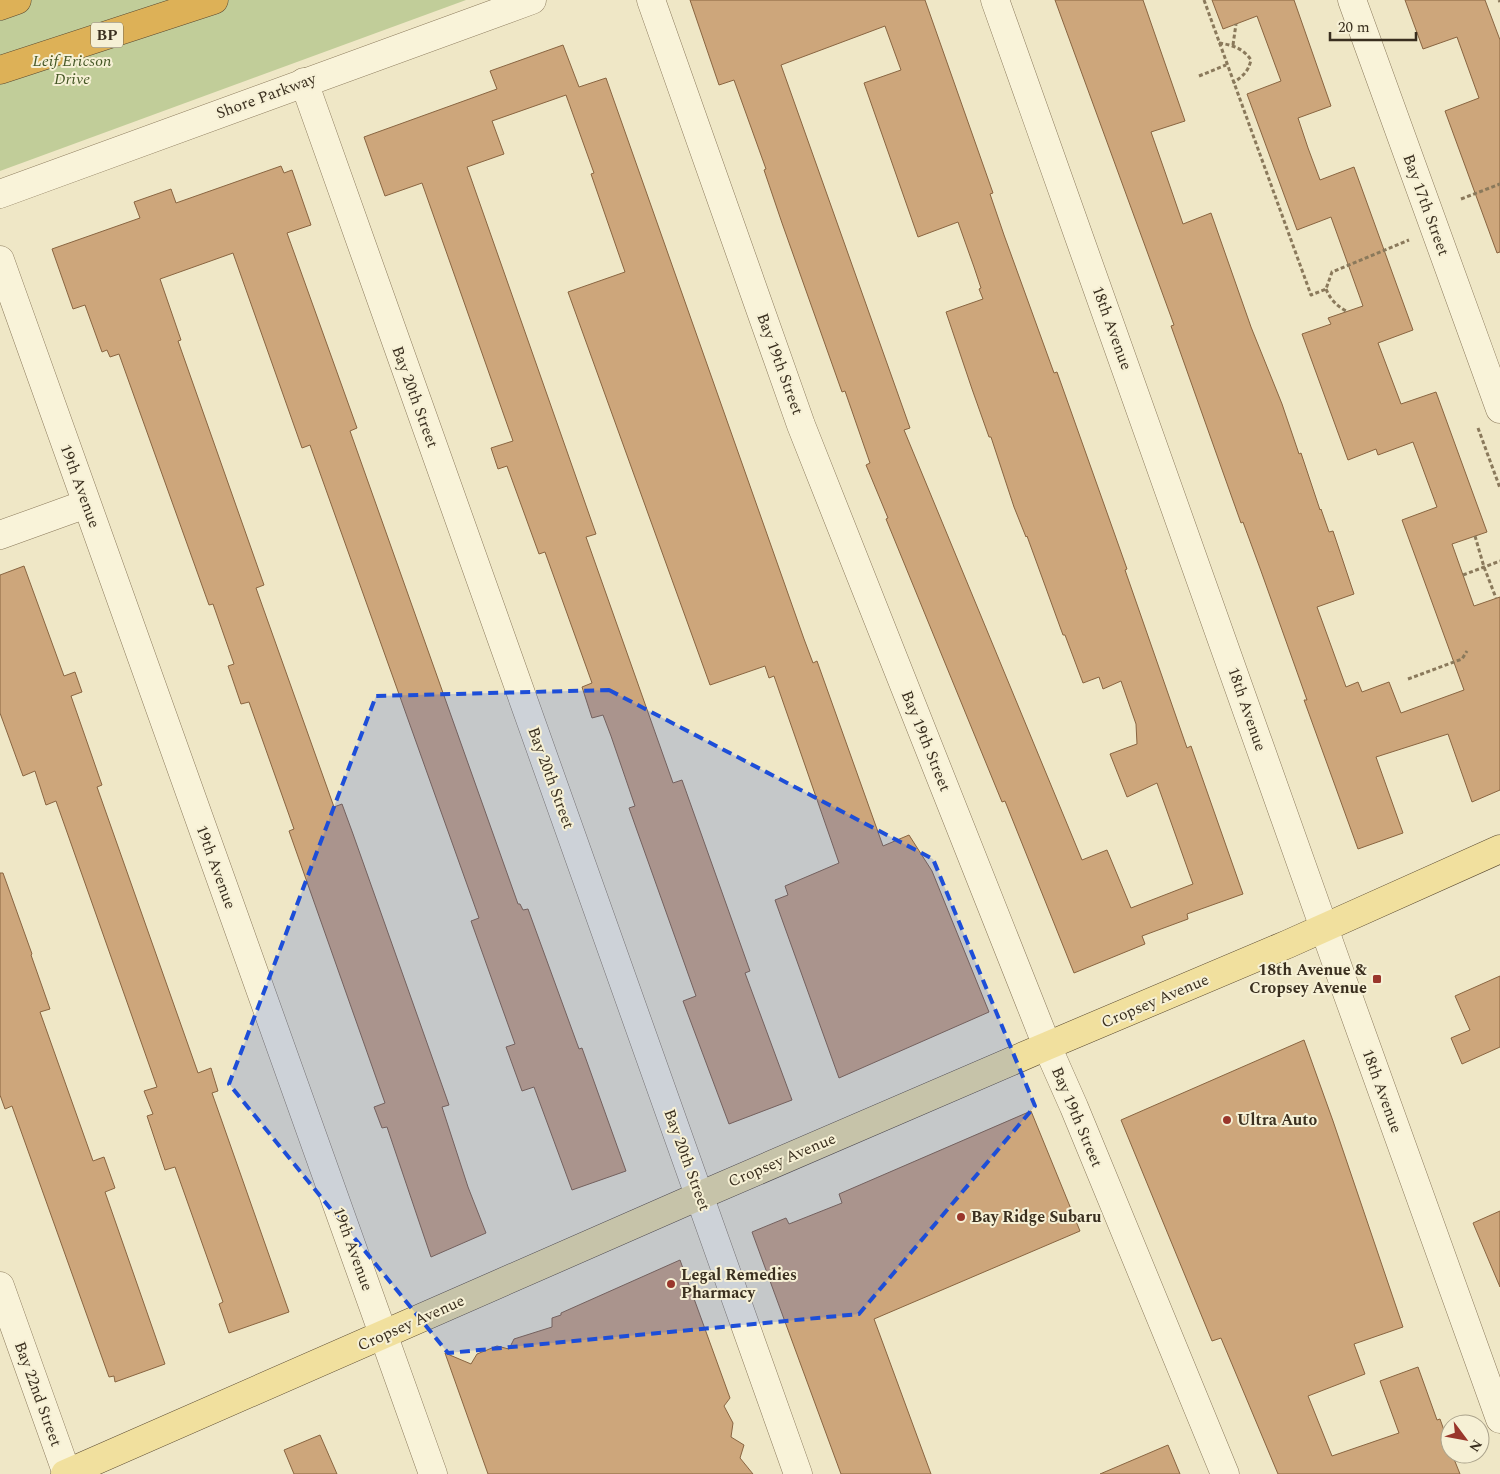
<svg xmlns="http://www.w3.org/2000/svg" width="1500" height="1474" viewBox="0 0 1500 1474" font-family="Spectral,serif">
	<style>
		.green { fill: #c1cd99 }
		.building { fill: #cda67b; stroke: #896541; fill-rule: evenodd }
		.lines { fill: none; stroke-linecap: round; stroke-linejoin: round }
		.minor-casing { stroke: #8a795b; stroke-width: 29 }
		.major-casing { stroke: #58472f; stroke-width: 29 }
		.highway-casing { stroke: #58472f; stroke-width: 29 }
		.path { stroke: #8a795b; stroke-width: 3; stroke-dasharray: 4 2.5; stroke-linecap: butt }
		.minor { stroke: #f9f3d9; stroke-width: 28 }
		.major { stroke: #f1e09e; stroke-width: 28 }
		.highway { stroke: #ddb157; stroke-width: 28 }
		.marked { fill: #1d4ed8; fill-opacity: 0.2; stroke: #1d4ed8; stroke-width: 4; stroke-dasharray: 10 6; stroke-linejoin: round }
		.poi-dot { fill: #99362b; stroke: #f6f0d5; stroke-width: 2 }
		.labels { text-anchor: middle; dominant-baseline: central; stroke-width: 4; stroke-linejoin: round; paint-order: stroke }
		.shield { fill: #f6f0d5; stroke: #726956; stroke-width: 1 }
		.shield-label { font-size: 15px; font-weight: bold; fill: #3a2f1f }
		.park-label { font-size: 16px; font-style: italic; fill: #455726; stroke: #f6f0d5 }
		.street-label { font-size: 16px; fill: #3a2f1f; stroke: #f6f0d5 }
		.poi-label { font-size: 16px; font-weight: bold; fill: #3a2f1f; stroke: #f6f0d5; text-anchor: start }
	</style>
	<rect width="100%" height="100%" fill="#efe7c6"/>
	<!-- green -->
	<polygon class="green" points="0,0 466,0 0,171"/>
	<!-- building -->
	<g class="building">
		<path d="M690,0H925L993,193L990,194L1004,235L1054,373L1057,372L1127,569L1125,570L1187,748L1191,746L1243,894L1187,914L1188,919L1142,936L1145,944L1074,973L1005,801L1002,802L886,519L888,518L866,465L870,463L845,391L842,392L782,223L764,170L766,169L734,80L719,85ZM885,26L901,70L864,83L918,237L958,222L974,267L981,288L979,289L983,299L946,312L972,389L989,437H991L1014,507L1026,537L1027,536L1063,635H1065L1083,683L1099,677L1103,689L1121,681L1136,724L1137,744L1110,754L1127,797L1157,783L1193,884L1131,908L1107,850L1082,860L1041,761L904,430L910,428L781,65Z"/>
		<polygon points="1055,0 1143,0 1185,121 1151,132 1165,172 1183,224 1211,213 1251,327 1282,404 1299,454 1301,453 1320,510 1321,509 1329,532 1333,531 1354,594 1317,607 1346,687 1358,682 1362,692 1389,682 1401,713 1464,690 1402,520 1437,507 1413,442 1378,455 1376,449 1348,460 1302,334 1331,324 1328,318 1363,306 1331,217 1297,230 1247,94 1281,81 1257,16 1223,29 1212,0 1294,0 1331,106 1298,118 1308,148 1320,180 1354,167 1413,330 1378,343 1401,404 1436,392 1487,532 1452,544 1474,606 1500,597 1500,790 1472,802 1448,734 1376,757 1403,833 1358,849 1304,700 1307,700 1261,571 1243,522 1241,523 1171,326 1174,325"/>
		<polygon points="1405,0 1485,0 1500,40 1500,252 1497,253 1445,111 1479,98 1457,37 1423,49"/>
		<polygon points="563,45 579,87 606,78 804,639 813,663 817,661 883,846 909,835 932,871 989,1012 839,1078 775,900 788,895 785,886 839,863 774,676 769,678 765,666 710,685 568,292 625,272 591,174 594,173 566,95 492,121 504,154 467,167 596,534 586,537 673,783 682,780 750,971 745,973 792,1100 729,1124 683,1001 696,996 629,808 635,806 611,736 603,715 592,718 582,687 592,683 545,552 539,554 507,466 498,469 491,448 513,441 422,183 385,196 364,137 497,89 490,71"/>
		<polygon points="281,166 284,173 292,170 311,225 287,233 357,428 350,431 518,904 520,904 523,910 528,909 579,1049 582,1048 626,1171 572,1190 534,1087 522,1091 506,1047 515,1044 471,921 479,918 310,445 302,448 233,253 160,279 181,340 178,341 264,585 256,588 334,807 342,804 353,834 449,1105 442,1107 468,1187 486,1233 431,1257 387,1127 382,1128 374,1107 385,1103 289,831 294,829 249,702 241,704 228,666 234,664 213,604 209,605 119,354 110,357 107,350 102,352 85,305 73,309 52,249 140,218 134,202 171,189 176,203"/>
		<polygon points="24,566 64,676 75,672 82,692 71,696 102,785 97,787 198,1073 211,1068 218,1091 212,1093 289,1312 229,1333 219,1304 223,1302 175,1167 165,1170 147,1116 153,1114 144,1091 157,1087 56,801 46,805 35,771 23,776 0,713 0,575"/>
		<polygon points="0,873 3,873 32,954 31,955 50,1009 40,1012 93,1161 104,1157 115,1188 105,1192 165,1364 115,1382 114,1376 109,1377 12,1106 5,1109 0,1095"/>
		<polygon points="1500,976 1500,1047 1462,1064 1451,1038 1470,1030 1455,996"/>
		<polygon points="1304,1040 1333,1121 1403,1327 1354,1344 1365,1374 1308,1396 1332,1456 1399,1433 1380,1381 1418,1367 1437,1420 1440,1419 1450,1447 1450,1454 1452,1454 1460,1474 1278,1474 1221,1338 1212,1341 1121,1120"/>
		<polygon points="1031,1111 1080,1231 874,1319 931,1474 841,1474 752,1232 786,1218 789,1224 842,1203 839,1194"/>
		<polygon points="1500,1211 1500,1287 1473,1223"/>
		<polygon points="680,1260 730,1398 724,1406 733,1423 731,1437 744,1445 740,1458 753,1474 488,1474 445,1353 471,1364 477,1354 497,1346 509,1349 514,1339 552,1327 552,1318 561,1315 561,1313"/>
		<polygon points="320,1435 337,1474 294,1474 284,1450"/>
		<polygon points="1168,1445 1180,1474 1100,1474"/>
	</g>
	<g class="lines">
		<defs>
			<g id="minor">
				<polyline points="651,0 801,425 1047,1046 1074,1107 1225,1474"/>
				<polyline points="995,0 1346,990 1500,1419"/>
				<polyline points="1352,0 1500,409"/>
				<polyline points="304,82 798,1474"/>
				<polyline points="0,194 532,0"/>
				<polyline points="0,260 433,1474"/>
				<polyline points="0,535 86,504"/>
				<polyline points="0,1286 67,1474"/>
			</g>
			<polyline id="major" points="65,1474 699,1196 1047,1046 1288,944 1500,849"/>
			<g id="highway">
				<polyline points="0,6 17,0"/>
				<polyline points="0,70 214,0"/>
			</g>
		</defs>
		<!-- minor casing -->
		<use href="#minor" class="minor-casing"/>
		<!-- major casing -->
		<use href="#major" class="major-casing"/>
		<!-- highway casing -->
		<use href="#highway" class="highway-casing"/>
		<!-- path -->
		<g class="path">
			<polyline points="1204,0 1311,295 1326,289 1332,272 1409,240"/>
			<polyline points="1499,0 1500,2"/>
			<path d="M1219,43C1232,45 1243,48 1251,60C1248,72 1243,76 1233,83"/>
			<polyline points="1233,45 1236,24"/>
			<polyline points="1199,76 1226,65"/>
			<polyline points="1461,199 1500,184"/>
			<path d="M1326,289C1330,299 1337,306 1346,311"/>
			<polyline points="1478,428 1500,488"/>
			<polyline points="1475,536 1484,567 1496,598"/>
			<polyline points="1463,575 1500,561"/>
			<polyline points="1408,679 1462,659 1467,651"/>
		</g>
		<!-- minor -->
		<use href="#minor" class="minor"/>
		<!-- major -->
		<use href="#major" class="major"/>
		<!-- highway -->
		<use href="#highway" class="highway"/>
	</g>
	<!-- marked area -->
	<path class="marked" d="M609,690L933,859L1035,1106L859,1314L448,1353L229,1084L376,696Z"/>
	<!-- markers -->
	<g class="poi-dot">
		<rect x="1372" y="974" width="10" height="10" rx="2.5"/>
		<circle cx="1227" cy="1120" r="5"/>
		<circle cx="961" cy="1217" r="5"/>
		<circle cx="671" cy="1284" r="5"/>
	</g>
	<g class="labels">
		<!-- shield labels -->
		<rect class="shield" x="91" y="22.5" width="32" height="25" rx="4"/>
		<g class="shield-label">
			<text x="107" y="35">BP</text>
		</g>
		<!-- park labels -->
		<g class="park-label">
			<text x="72" y="61">Leif Ericson<tspan x="72" dy="18">Drive</tspan></text>
		</g>
		<!-- street labels -->
		<g class="street-label">
			<text transform="translate(266 96) rotate(-20)">Shore Parkway</text>
			<text transform="translate(1426 205) rotate(70)">Bay 17th Street</text>
			<text transform="translate(1112 328) rotate(70)">18th Avenue</text>
			<text transform="translate(780 364) rotate(70)">Bay 19th Street</text>
			<text transform="translate(415 397) rotate(70)">Bay 20th Street</text>
			<text transform="translate(80 486) rotate(70)">19th Avenue</text>
			<text transform="translate(1247 709) rotate(71)">18th Avenue</text>
			<text transform="translate(926 741) rotate(68)">Bay 19th Street</text>
			<text transform="translate(551 778) rotate(70)">Bay 20th Street</text>
			<text transform="translate(216 867) rotate(70)">19th Avenue</text>
			<text transform="translate(1155 1001) rotate(-23)">Cropsey Avenue</text>
			<text transform="translate(1382 1091) rotate(70)">18th Avenue</text>
			<text transform="translate(1077 1117) rotate(67)">Bay 19th Street</text>
			<text transform="translate(687 1160) rotate(70)">Bay 20th Street</text>
			<text transform="translate(782 1160) rotate(-23)">Cropsey Avenue</text>
			<text transform="translate(353 1249) rotate(70)">19th Avenue</text>
			<text transform="translate(411 1323) rotate(-24)">Cropsey Avenue</text>
			<text transform="translate(38 1394) rotate(70)">Bay 22nd Street</text>
		</g>
		<!-- poi labels -->
		<g class="poi-label">
			<text x="1367" y="970" text-anchor="end">18th Avenue &amp;<tspan x="1367" dy="18">Cropsey Avenue</tspan></text>
			<text x="1237" y="1120">Ultra Auto</text>
			<text x="971" y="1217">Bay Ridge Subaru</text>
			<text x="681" y="1275">Legal Remedies<tspan x="681" dy="18">Pharmacy</tspan></text>
		</g>
	</g>
	<!-- north arrow -->
	<g transform="translate(1465 1439) rotate(122)"><circle r="24" fill="#f6f0d5" stroke="#aba38c"/>
	<path d="M0-4L9 19L0 12L-9 19Z" fill="#99362b"/>
	<text y="-8" font-size="14" font-weight="bold" text-anchor="middle" fill="#3a2f1f">N</text>
	</g>
	<!-- scale -->
	<path d="M1330 32v8h86v-8" fill="none" stroke="#3a2f1f" stroke-width="2.5"/>
	<text x="1338" y="32" font-size="15" fill="#3a2f1f" stroke="#f6f0d5" stroke-width="4" paint-order="stroke">20 m</text>
</svg>
